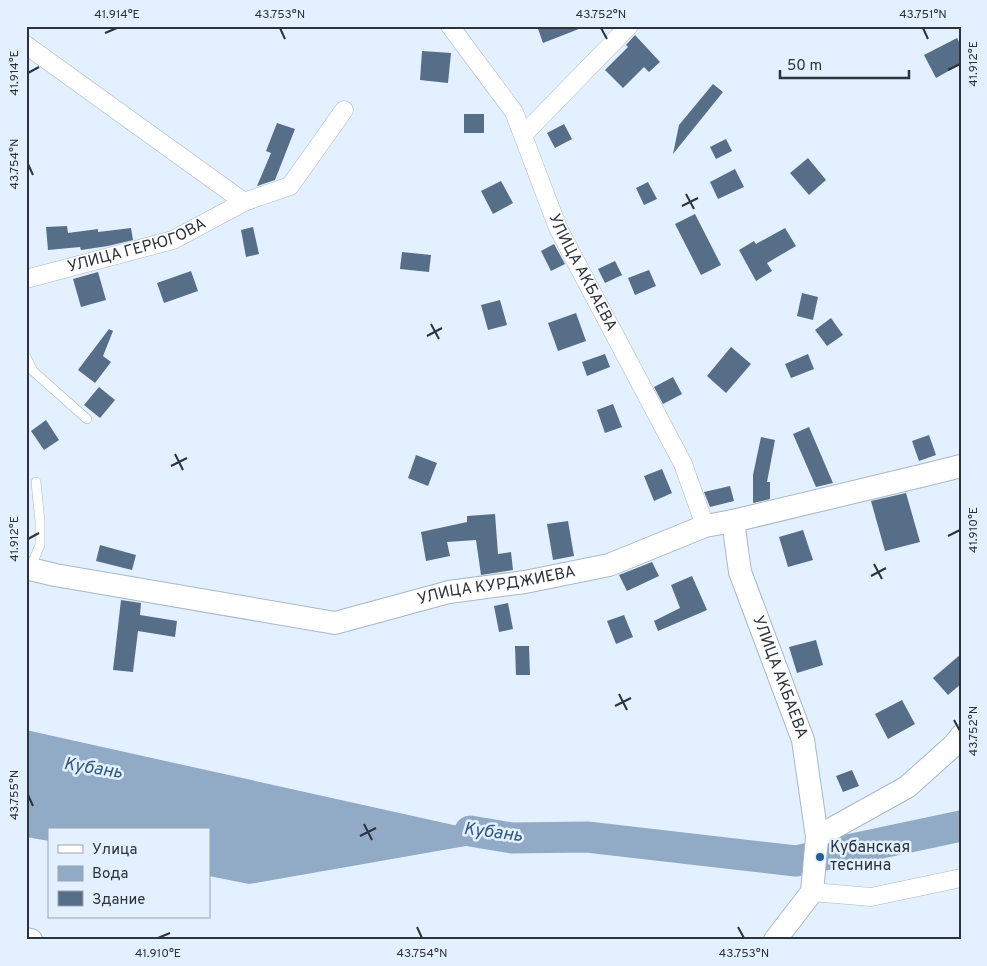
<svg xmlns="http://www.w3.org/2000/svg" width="987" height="966" viewBox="0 0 987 966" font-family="Overpass,sans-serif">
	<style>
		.water { fill: #91abc7 }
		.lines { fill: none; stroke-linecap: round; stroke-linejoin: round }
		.river { stroke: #91abc7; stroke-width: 31 }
		.building { fill: #566e88 }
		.service-casing { stroke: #a8b8c9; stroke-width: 10 }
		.minor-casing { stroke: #a8b8c9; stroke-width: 19 }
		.tertiary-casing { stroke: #a8b8c9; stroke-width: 24 }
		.service { stroke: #fff; stroke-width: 9 }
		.minor { stroke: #fff; stroke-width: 18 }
		.tertiary { stroke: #fff; stroke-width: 22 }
		.ticks { fill: none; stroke: #2c333a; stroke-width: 2 }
		.poi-dot { fill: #255f96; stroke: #e3f0ff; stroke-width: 2 }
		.labels { text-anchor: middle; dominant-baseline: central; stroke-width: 5; stroke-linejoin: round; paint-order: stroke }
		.street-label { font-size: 16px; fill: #2c333a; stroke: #e3f0ff }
		.poi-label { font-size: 16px; fill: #2c333a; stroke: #e3f0ff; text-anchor: start }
		.water-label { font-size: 18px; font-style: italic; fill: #30577f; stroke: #e3f0ff }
		.neatline { fill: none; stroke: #2c333a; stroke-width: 2 }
		.ticks-label { font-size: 12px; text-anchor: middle; fill: #2c333a }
	</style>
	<rect width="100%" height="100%" fill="#e3f0ff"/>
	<!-- water -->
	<polygon class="water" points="26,730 512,838 249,884 209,876 209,830 49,830 49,841 26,837"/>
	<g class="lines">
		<!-- river -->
		<polyline class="river" points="470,831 512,838 587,837 796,861 961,826"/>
	</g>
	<!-- building -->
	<g class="building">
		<polygon points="537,26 583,26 584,27 543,43"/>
		<polygon points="635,35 660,62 649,72 644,67 623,88 605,70 628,47 626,45"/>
		<polygon points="957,38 961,45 961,64 936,78 924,55"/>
		<polygon points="422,51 451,53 448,83 420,80"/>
		<polygon points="713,84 723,92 673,154 679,125"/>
		<rect x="464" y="114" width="20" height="19"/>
		<polygon points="277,123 295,129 275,180 257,186 271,153 266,151"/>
		<polygon points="564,124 572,139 555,148 547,133"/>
		<polygon points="726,139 732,151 716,159 710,147"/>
		<polygon points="808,158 826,180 809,195 790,173"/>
		<polygon points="735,169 744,187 718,199 710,182"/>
		<polygon points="501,181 513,203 493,214 481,191"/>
		<polygon points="648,182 657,199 644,205 636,188"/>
		<polygon points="695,214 721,265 701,275 675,224"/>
		<polygon points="67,226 68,233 98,229 98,232 131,228 133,240 108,246 81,250 80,247 48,250 46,227"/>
		<polygon points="253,227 259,254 246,257 241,230"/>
		<polygon points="785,228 796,246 767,263 772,271 756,281 739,250 754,241 756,244"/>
		<polygon points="554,244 565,264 551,271 541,251"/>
		<polygon points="402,252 431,255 429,272 400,269"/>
		<polygon points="615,261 622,275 605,283 598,269"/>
		<polygon points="649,270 656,286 635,295 628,278"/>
		<polygon points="191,271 198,291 164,303 157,283"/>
		<polygon points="98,272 106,300 81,307 73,279"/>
		<polygon points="802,293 818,297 813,320 797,316"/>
		<polygon points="500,300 507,325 488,330 481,305"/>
		<polygon points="576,313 586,341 558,351 548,323"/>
		<polygon points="831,318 843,335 827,346 815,330"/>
		<polygon points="109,329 113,331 103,356 111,362 95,383 78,370"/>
		<polygon points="731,347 751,364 726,393 707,376"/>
		<polygon points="605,354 610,367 587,376 582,362"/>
		<polygon points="808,354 814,369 791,378 785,364"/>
		<polygon points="673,377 682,394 663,404 654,387"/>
		<polygon points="99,387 115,400 100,418 84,405"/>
		<polygon points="613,404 622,427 605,433 597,410"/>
		<polygon points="46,420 59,440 44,450 31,431"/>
		<polygon points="809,427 833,483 816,487 793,434"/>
		<polygon points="929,435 936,455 919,461 912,441"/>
		<polygon points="761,437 775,440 767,482 770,482 770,499 753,503 753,475"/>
		<polygon points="416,455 437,463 428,486 408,478"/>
		<polygon points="662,469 672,493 654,501 644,476"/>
		<polygon points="730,486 734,501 710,507 704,492"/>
		<polygon points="906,493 920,542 885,551 871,501"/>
		<polygon points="495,514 498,554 511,552 513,570 481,575 476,540 447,542 450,556 426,561 421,532 467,522 467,516"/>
		<polygon points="568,521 574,556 553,560 547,524"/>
		<polygon points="803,530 813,560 788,567 779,537"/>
		<polygon points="100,545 136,555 132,570 96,561"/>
		<polygon points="652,562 659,576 627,591 619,575"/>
		<polygon points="692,576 707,610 658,631 654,621 680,608 671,585"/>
		<polygon points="121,600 141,603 140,615 177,621 175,637 138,631 133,672 113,670"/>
		<polygon points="508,603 513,629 499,632 494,606"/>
		<polygon points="624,615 633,637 616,644 607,621"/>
		<polygon points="816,640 823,665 797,673 789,647"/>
		<polygon points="515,646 529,646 530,675 516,675"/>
		<polygon points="961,654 961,684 948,695 933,678"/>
		<polygon points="902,700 915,724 888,739 875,714"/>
		<polygon points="852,770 859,786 843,792 836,776"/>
	</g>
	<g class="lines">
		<defs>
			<g id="service">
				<polyline points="26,357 33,371 87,419"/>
				<polyline points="30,569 40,545 40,522 36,482"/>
			</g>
			<g id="minor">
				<path id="s1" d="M450,26L514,112L558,228L683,464L705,526"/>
				<polyline points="26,45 244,202"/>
				<polyline points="523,135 629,26"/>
				<path id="s2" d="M26,279L173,240L244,202L290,186L344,110"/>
				<polyline points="812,892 871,897 961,878"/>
			</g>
			<g id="tertiary">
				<path id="s3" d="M733,521L740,572L803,740L817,837L812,892L775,940"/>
				<path id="s4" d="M26,568L55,575L335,623L449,592L525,582L609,565L705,526L733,521L933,473L961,466"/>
				<polyline points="817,837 907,787 954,745 961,736"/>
				<polyline points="26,939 31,940"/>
			</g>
		</defs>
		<!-- service casing -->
		<use href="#service" class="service-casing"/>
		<!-- minor casing -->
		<use href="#minor" class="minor-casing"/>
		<!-- tertiary casing -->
		<use href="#tertiary" class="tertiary-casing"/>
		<!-- service -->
		<use href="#service" class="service"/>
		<!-- minor -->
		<use href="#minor" class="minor"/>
		<!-- tertiary -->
		<use href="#tertiary" class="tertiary"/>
	</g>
	<!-- ticks -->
	<path class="ticks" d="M280,28L285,39M601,28L607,39M923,28L928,39M105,33L117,28M948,70L960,64M28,73L39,67M28,164L33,175M686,194L694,209M682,206L698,198M431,324L439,339M427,336L442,328M175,454L183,470M171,466L187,458M948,536L960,530M28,539L39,533M874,564L882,579M871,576L886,568M619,694L627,710M615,706L631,698M954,720L960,731M28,795L33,806M364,824L372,840M360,836L376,828M417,927L422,938M738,927L744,938M158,938L170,933"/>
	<!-- markers -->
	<circle class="poi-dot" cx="820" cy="857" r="5"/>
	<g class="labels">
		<!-- street labels -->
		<g class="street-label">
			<text stroke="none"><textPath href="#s2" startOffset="116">УЛИЦА ГЕРЮГОВА</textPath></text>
			<text stroke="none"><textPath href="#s1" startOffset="282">УЛИЦА АКБАЕВА</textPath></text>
			<text stroke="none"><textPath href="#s4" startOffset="480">УЛИЦА КУРДЖИЕВА</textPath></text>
			<text stroke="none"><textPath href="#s3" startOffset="164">УЛИЦА АКБАЕВА</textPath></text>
		</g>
		<!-- poi labels -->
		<g class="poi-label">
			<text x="830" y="848">Кубанская<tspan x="830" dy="18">теснина</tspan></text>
		</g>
		<!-- water labels -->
		<g class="water-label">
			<text transform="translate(93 769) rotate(9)">Кубань</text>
			<text transform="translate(493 833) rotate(7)">Кубань</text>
		</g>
	</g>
	<!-- border -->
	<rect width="987" height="966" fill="none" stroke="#e3f0ff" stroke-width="55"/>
	<!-- legend -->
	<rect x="48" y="828" width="162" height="90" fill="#e3f0ff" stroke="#9aa4b0"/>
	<rect x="58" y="845" width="25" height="8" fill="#ffffff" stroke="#9aa4b0"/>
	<text x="92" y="854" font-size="15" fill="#2c333a">Улица</text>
	<rect x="58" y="866" width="25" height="15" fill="#91abc7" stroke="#9aa4b0"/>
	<text x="92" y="878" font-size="15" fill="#2c333a">Вода</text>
	<rect x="58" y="891" width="25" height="15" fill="#566e88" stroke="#9aa4b0"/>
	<text x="92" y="904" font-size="15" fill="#2c333a">Здание</text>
	<!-- scale -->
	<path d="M780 70v8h129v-8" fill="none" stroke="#2c333a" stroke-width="2.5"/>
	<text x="787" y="70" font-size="15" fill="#2c333a" stroke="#e3f0ff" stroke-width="4" paint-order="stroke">50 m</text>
	<rect x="28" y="28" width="932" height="910" class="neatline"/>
	<g class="ticks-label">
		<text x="117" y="18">41.914°E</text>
		<text x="280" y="18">43.753°N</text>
		<text x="601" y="18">43.752°N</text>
		<text x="923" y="18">43.751°N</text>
		<text transform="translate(973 64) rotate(-90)" y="4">41.912°E</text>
		<text transform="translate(14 73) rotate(-90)" y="4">41.914°E</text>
		<text transform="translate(14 164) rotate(-90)" y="4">43.754°N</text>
		<text transform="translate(973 530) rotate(-90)" y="4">41.910°E</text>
		<text transform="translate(14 539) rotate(-90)" y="4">41.912°E</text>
		<text transform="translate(973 731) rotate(-90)" y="4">43.752°N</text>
		<text transform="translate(14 795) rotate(-90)" y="4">43.755°N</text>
		<text x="158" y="957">41.910°E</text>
		<text x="422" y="957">43.754°N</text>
		<text x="744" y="957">43.753°N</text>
	</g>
</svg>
